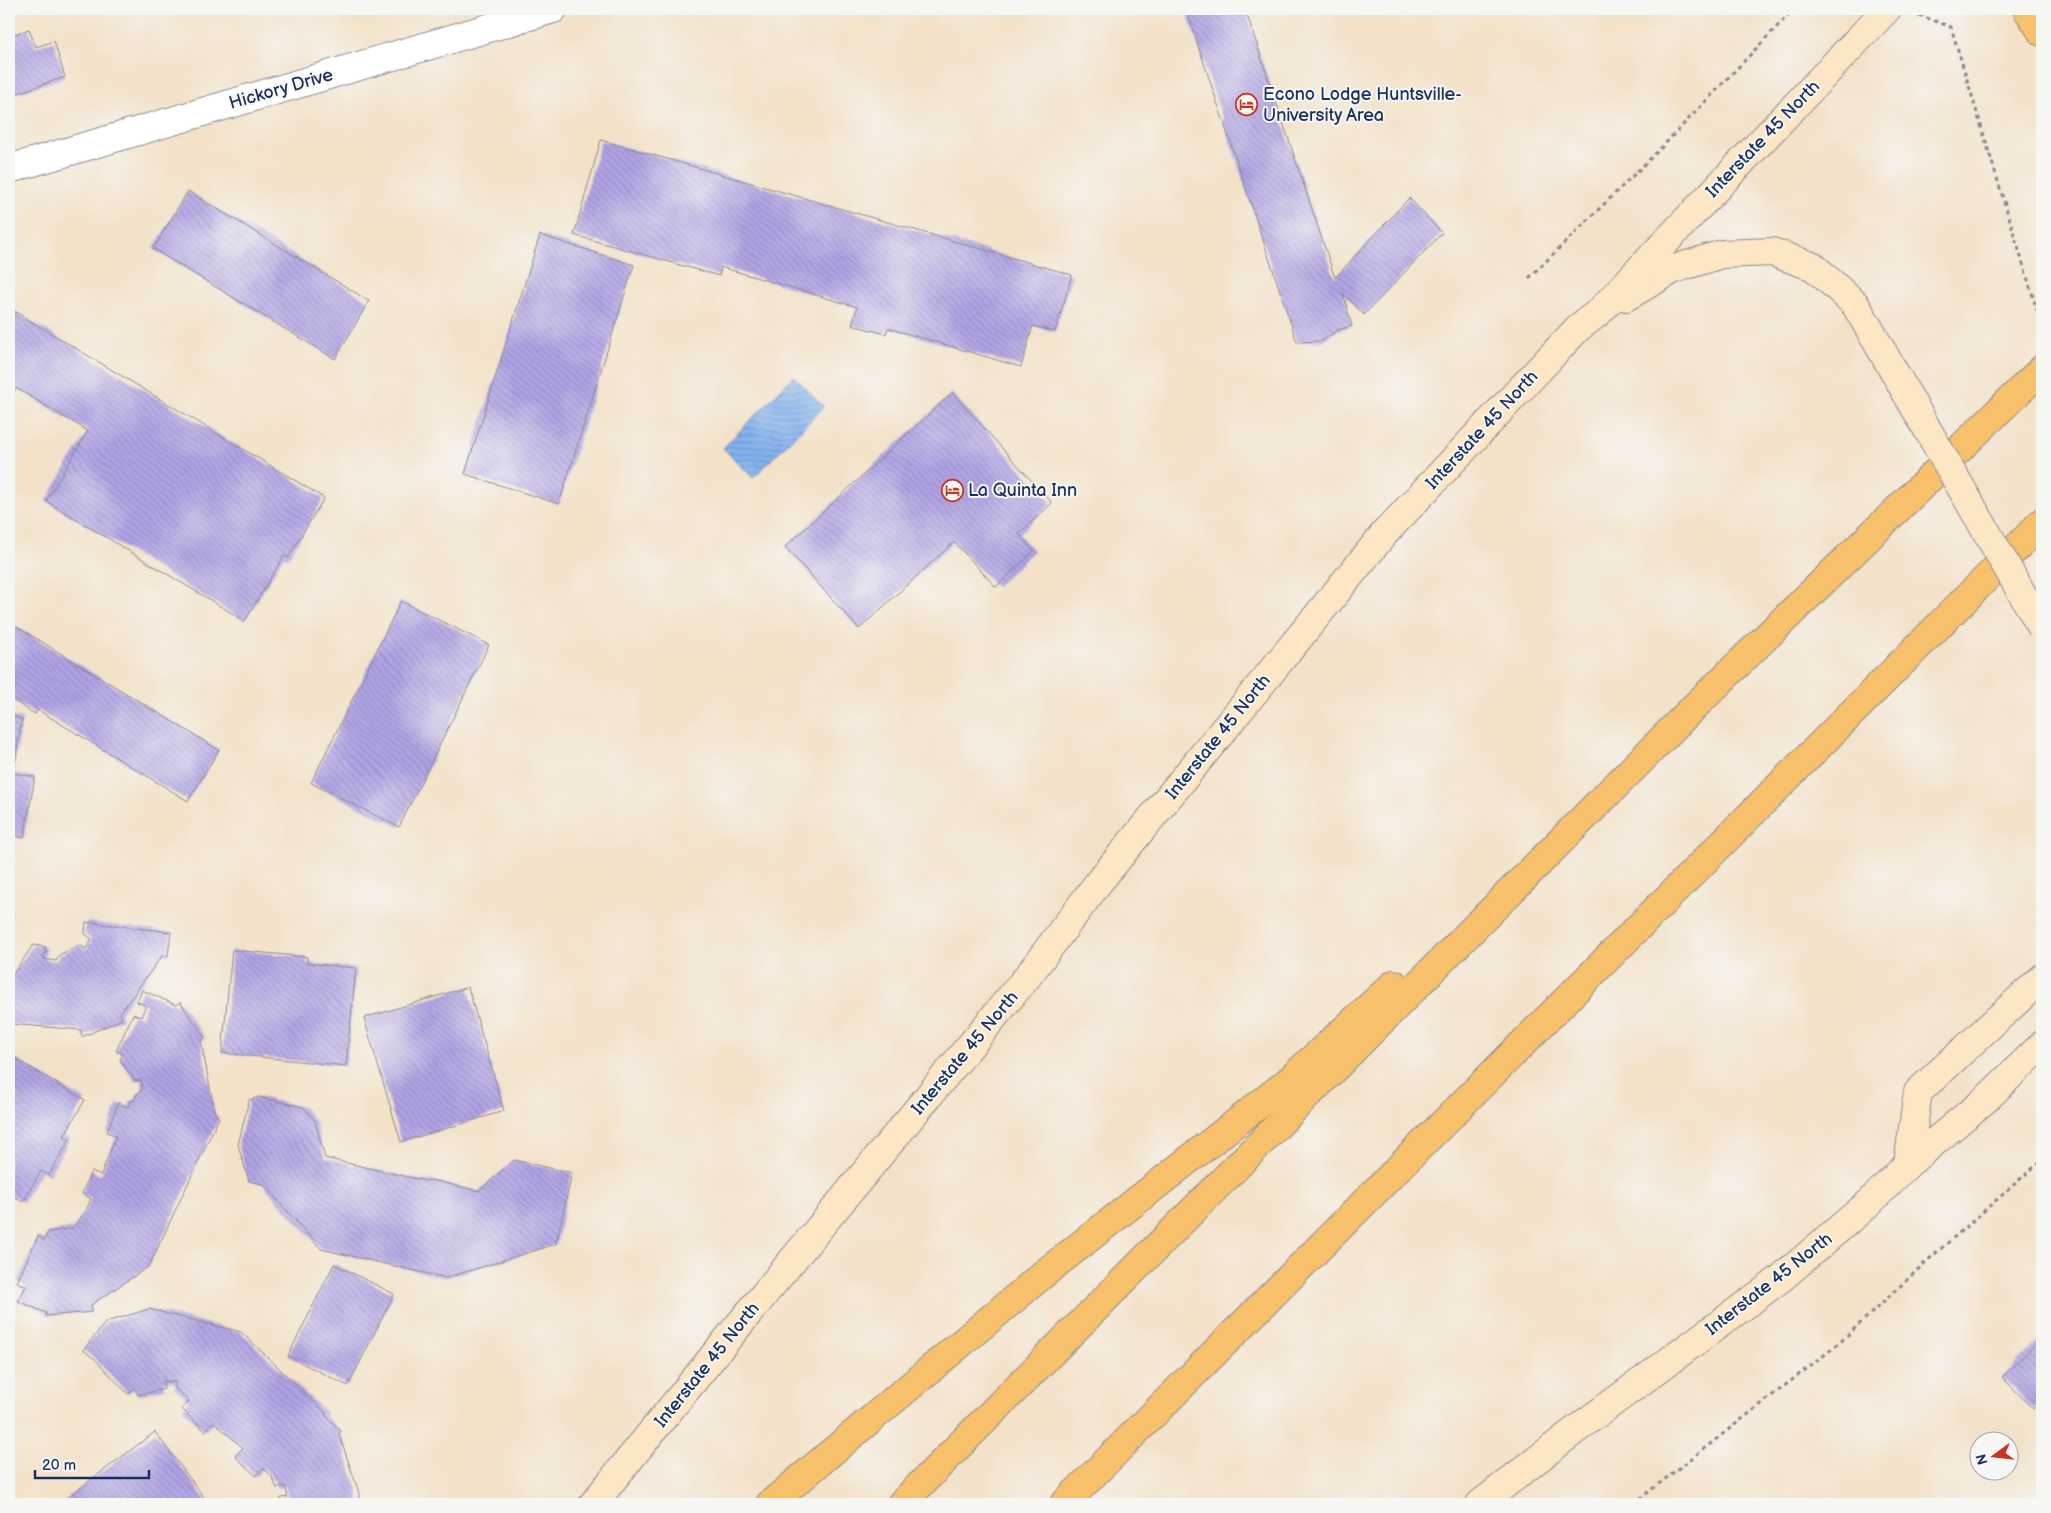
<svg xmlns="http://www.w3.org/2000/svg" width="2051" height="1513" viewBox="0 0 2051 1513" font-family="'Balsamiq Sans',sans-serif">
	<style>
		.water { fill: url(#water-rules); stroke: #4f70a6 }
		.building { fill: url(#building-back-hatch) }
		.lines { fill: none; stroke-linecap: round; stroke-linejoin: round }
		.minor-casing { stroke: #878893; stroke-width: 30 }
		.secondary-casing { stroke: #878893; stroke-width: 30 }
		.primary-casing { stroke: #878893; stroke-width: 30 }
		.motorway-casing { stroke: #878893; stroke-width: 30 }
		.path { stroke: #878893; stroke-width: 3; stroke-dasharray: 4 4; stroke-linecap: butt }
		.minor { stroke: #fff; stroke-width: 28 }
		.secondary { stroke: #fce6c4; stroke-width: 28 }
		.primary { stroke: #f7c06b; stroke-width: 28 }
		.motorway { stroke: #f7c06b; stroke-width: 28 }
		.secondary-bridge-casing { stroke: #878893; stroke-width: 30; stroke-linecap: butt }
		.secondary-bridge { stroke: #fce6c4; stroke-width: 28 }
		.labels { text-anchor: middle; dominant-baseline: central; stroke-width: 4; stroke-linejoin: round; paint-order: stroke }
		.street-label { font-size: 18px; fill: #1b2f5e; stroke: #f6f6f2 }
		.poi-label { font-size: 18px; fill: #1b2f5e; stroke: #f6f6f2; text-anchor: start }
	</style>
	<defs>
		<pattern id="water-rules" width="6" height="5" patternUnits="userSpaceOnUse" patternTransform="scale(1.25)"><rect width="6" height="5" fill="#83b2ee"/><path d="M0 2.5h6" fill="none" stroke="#6a91c4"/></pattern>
		<pattern id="building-back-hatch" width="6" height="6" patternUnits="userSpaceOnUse" patternTransform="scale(1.25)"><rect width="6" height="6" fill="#b1a4e5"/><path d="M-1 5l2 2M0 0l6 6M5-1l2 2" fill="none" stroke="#8f86bd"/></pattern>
	</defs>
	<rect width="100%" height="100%" fill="#f6f6f2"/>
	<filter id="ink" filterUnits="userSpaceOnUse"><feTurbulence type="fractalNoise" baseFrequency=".02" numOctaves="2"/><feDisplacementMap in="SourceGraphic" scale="10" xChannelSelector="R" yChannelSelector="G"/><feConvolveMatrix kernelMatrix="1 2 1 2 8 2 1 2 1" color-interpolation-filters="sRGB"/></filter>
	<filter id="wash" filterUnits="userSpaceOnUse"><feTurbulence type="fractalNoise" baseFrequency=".0096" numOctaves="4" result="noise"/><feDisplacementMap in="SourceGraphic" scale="20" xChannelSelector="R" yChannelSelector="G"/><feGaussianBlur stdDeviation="1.12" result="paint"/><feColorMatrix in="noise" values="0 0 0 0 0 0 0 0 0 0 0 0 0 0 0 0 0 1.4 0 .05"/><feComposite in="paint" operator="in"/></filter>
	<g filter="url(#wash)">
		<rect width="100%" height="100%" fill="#f3e1c8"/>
		<!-- water -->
		<polygon class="water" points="794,376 824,407 753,478 723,448"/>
		<g id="blocks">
			<!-- building -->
			<g class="building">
				<polygon points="1186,9 1245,9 1335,278 1409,198 1442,233 1364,315 1343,293 1352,326 1338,330 1322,341 1297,342"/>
				<polygon points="29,29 36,47 54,41 65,77 9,96 9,36"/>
				<polygon points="601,140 1072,275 1055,332 1033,326 1021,367 888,328 886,334 852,325 857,307 721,267 719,276 574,235"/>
				<polygon points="188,191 369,301 335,359 153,249"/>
				<polygon points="540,235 634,265 559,504 465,474"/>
				<polygon points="9,308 324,498 288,558 284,556 245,621 46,501 88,431 16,388 9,400"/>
				<polygon points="952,393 1052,503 1019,534 1034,551 996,587 954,542 859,629 785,547"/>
				<polygon points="401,601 489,645 399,827 311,783"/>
				<polygon points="9,622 219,750 188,801 38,710 35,714 9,698"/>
				<polygon points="9,716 22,719 13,773 35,777 24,838 9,835"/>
				<polygon points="9,898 12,898 10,955 9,955"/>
				<polygon points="86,922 171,932 168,956 162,956 120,1013 122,1019 82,1037 81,1030 10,1024 9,1026 9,980 33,945 46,947 44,959 56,961 59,955 80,945 86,949 92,939 85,934"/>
				<polygon points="232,950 307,957 307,963 356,968 346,1066 222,1053"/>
				<polygon points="468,987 504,1111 401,1142 364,1018"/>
				<polygon points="142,990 176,1005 180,1002 205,1038 201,1041 215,1114 219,1118 149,1266 91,1305 92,1312 46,1316 46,1313 18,1301 26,1286 17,1282 38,1236 44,1240 48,1232 73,1228 87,1209 91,1198 82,1194 91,1171 101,1175 116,1136 107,1132 118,1103 128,1107 131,1100 134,1101 137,1094 142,1090 142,1080 135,1081 120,1060 123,1054 116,1051 133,1014 141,1017 146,1005 137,1002"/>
				<polygon points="9,1055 85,1100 64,1136 70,1139 49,1175 41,1171 23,1202 9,1193"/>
				<polygon points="259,1097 303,1107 315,1121 325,1158 426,1181 431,1180 479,1191 514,1160 572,1173 556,1244 446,1278 321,1249 263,1184 249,1181 238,1145 249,1100"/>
				<polygon points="334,1264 394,1294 348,1386 288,1356"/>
				<polygon points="149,1309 241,1332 326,1413 325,1415 341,1431 339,1434 359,1493 358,1504 280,1504 281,1498 288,1497 285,1486 277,1488 271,1475 263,1468 256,1476 235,1456 243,1448 214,1422 205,1431 182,1409 189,1401 175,1388 175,1382 163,1381 164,1389 138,1395 134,1388 128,1394 95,1359 83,1350 106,1322"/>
				<polygon points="2042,1338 2042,1400 2033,1409 2002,1377"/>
				<polygon points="155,1432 209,1504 73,1504 68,1497"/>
			</g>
		</g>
	</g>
	<g filter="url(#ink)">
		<use href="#blocks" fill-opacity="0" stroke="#878893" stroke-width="1"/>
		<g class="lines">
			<defs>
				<polyline id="minor" points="9,169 553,9"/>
				<g id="secondary">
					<polyline points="1626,297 1674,269 1722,254 1772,252 1814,267 1855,304"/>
					<polyline points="1908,1164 1918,1092 2042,978"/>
					<polyline points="593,1504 738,1326 1027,977 1098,883 1384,534 1578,328 1599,312 1887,9"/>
					<polyline points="1480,1504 1574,1431 1779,1280 1869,1203 1908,1164 1985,1100 2042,1045"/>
				</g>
				<polyline id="primary" points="2027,9 2042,32"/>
				<g id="motorway">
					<polyline points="770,1504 1046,1272 1285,1084 1394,984"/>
					<polyline points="901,1504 1693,708 2042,369"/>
					<polyline points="1064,1504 2042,522"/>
				</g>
			</defs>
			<!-- minor casing -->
			<use href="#minor" class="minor-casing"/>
			<!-- secondary casing -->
			<use href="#secondary" class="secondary-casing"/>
			<!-- primary casing -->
			<use href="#primary" class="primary-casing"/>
			<!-- motorway casing -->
			<use href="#motorway" class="motorway-casing"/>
			<!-- path -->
			<g class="path">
				<polyline points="1919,15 1951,27 2042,326"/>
				<polyline points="1529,278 1659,150 1794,9"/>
				<polyline points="1633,1504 1837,1345 1927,1261 2042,1160"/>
			</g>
			<!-- minor -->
			<use href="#minor" class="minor"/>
			<!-- secondary -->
			<use href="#secondary" class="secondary"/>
			<!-- primary -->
			<use href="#primary" class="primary"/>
			<!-- motorway -->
			<use href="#motorway" class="motorway"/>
			<defs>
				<polyline id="secondary-bridge" points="1855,304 2042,628"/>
			</defs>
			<!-- secondary-bridge casing -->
			<use href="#secondary-bridge" class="secondary-bridge-casing"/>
			<!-- secondary-bridge -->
			<use href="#secondary-bridge" class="secondary-bridge"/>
		</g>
	</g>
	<!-- icons -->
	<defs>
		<symbol id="hotel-ring" viewBox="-11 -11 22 22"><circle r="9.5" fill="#f6f6f2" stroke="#c8321e" stroke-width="1.5"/><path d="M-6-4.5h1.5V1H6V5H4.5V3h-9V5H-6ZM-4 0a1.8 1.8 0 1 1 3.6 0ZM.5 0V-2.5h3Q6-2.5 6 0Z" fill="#c8321e"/></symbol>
	</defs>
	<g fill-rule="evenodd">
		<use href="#hotel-ring" x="1234" y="92" width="25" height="25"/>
		<use href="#hotel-ring" x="940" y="478" width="25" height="25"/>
	</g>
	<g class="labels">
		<!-- street labels -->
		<g class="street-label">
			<text transform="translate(281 89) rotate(-16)">Hickory Drive</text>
			<text transform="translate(1763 139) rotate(-46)">Interstate 45 North</text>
			<text transform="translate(1482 430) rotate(-47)">Interstate 45 North</text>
			<text transform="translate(1218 737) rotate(-51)">Interstate 45 North</text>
			<text transform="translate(965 1053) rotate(-50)">Interstate 45 North</text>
			<text transform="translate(1769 1284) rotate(-38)">Interstate 45 North</text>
			<text transform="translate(707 1365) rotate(-51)">Interstate 45 North</text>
		</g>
		<!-- poi labels -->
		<g class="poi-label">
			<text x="1263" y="94">Econo Lodge Huntsville-<tspan x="1263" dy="21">University Area</tspan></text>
			<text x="968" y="490">La Quinta Inn</text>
		</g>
	</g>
	<!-- margin -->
	<rect width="2051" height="1513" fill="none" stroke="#f6f6f2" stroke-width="30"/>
	<!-- north arrow -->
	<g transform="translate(1994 1456) rotate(255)"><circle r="24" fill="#f6f6f2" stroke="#9ea6b7"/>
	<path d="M0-4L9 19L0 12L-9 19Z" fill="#c8321e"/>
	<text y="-8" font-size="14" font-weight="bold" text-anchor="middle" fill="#1b2f5e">N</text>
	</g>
	<!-- scale -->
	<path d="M35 1470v8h114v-8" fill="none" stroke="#1b2f5e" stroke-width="2.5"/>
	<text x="42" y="1470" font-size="15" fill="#1b2f5e" stroke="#f6f6f2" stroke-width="4" paint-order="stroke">20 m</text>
</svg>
